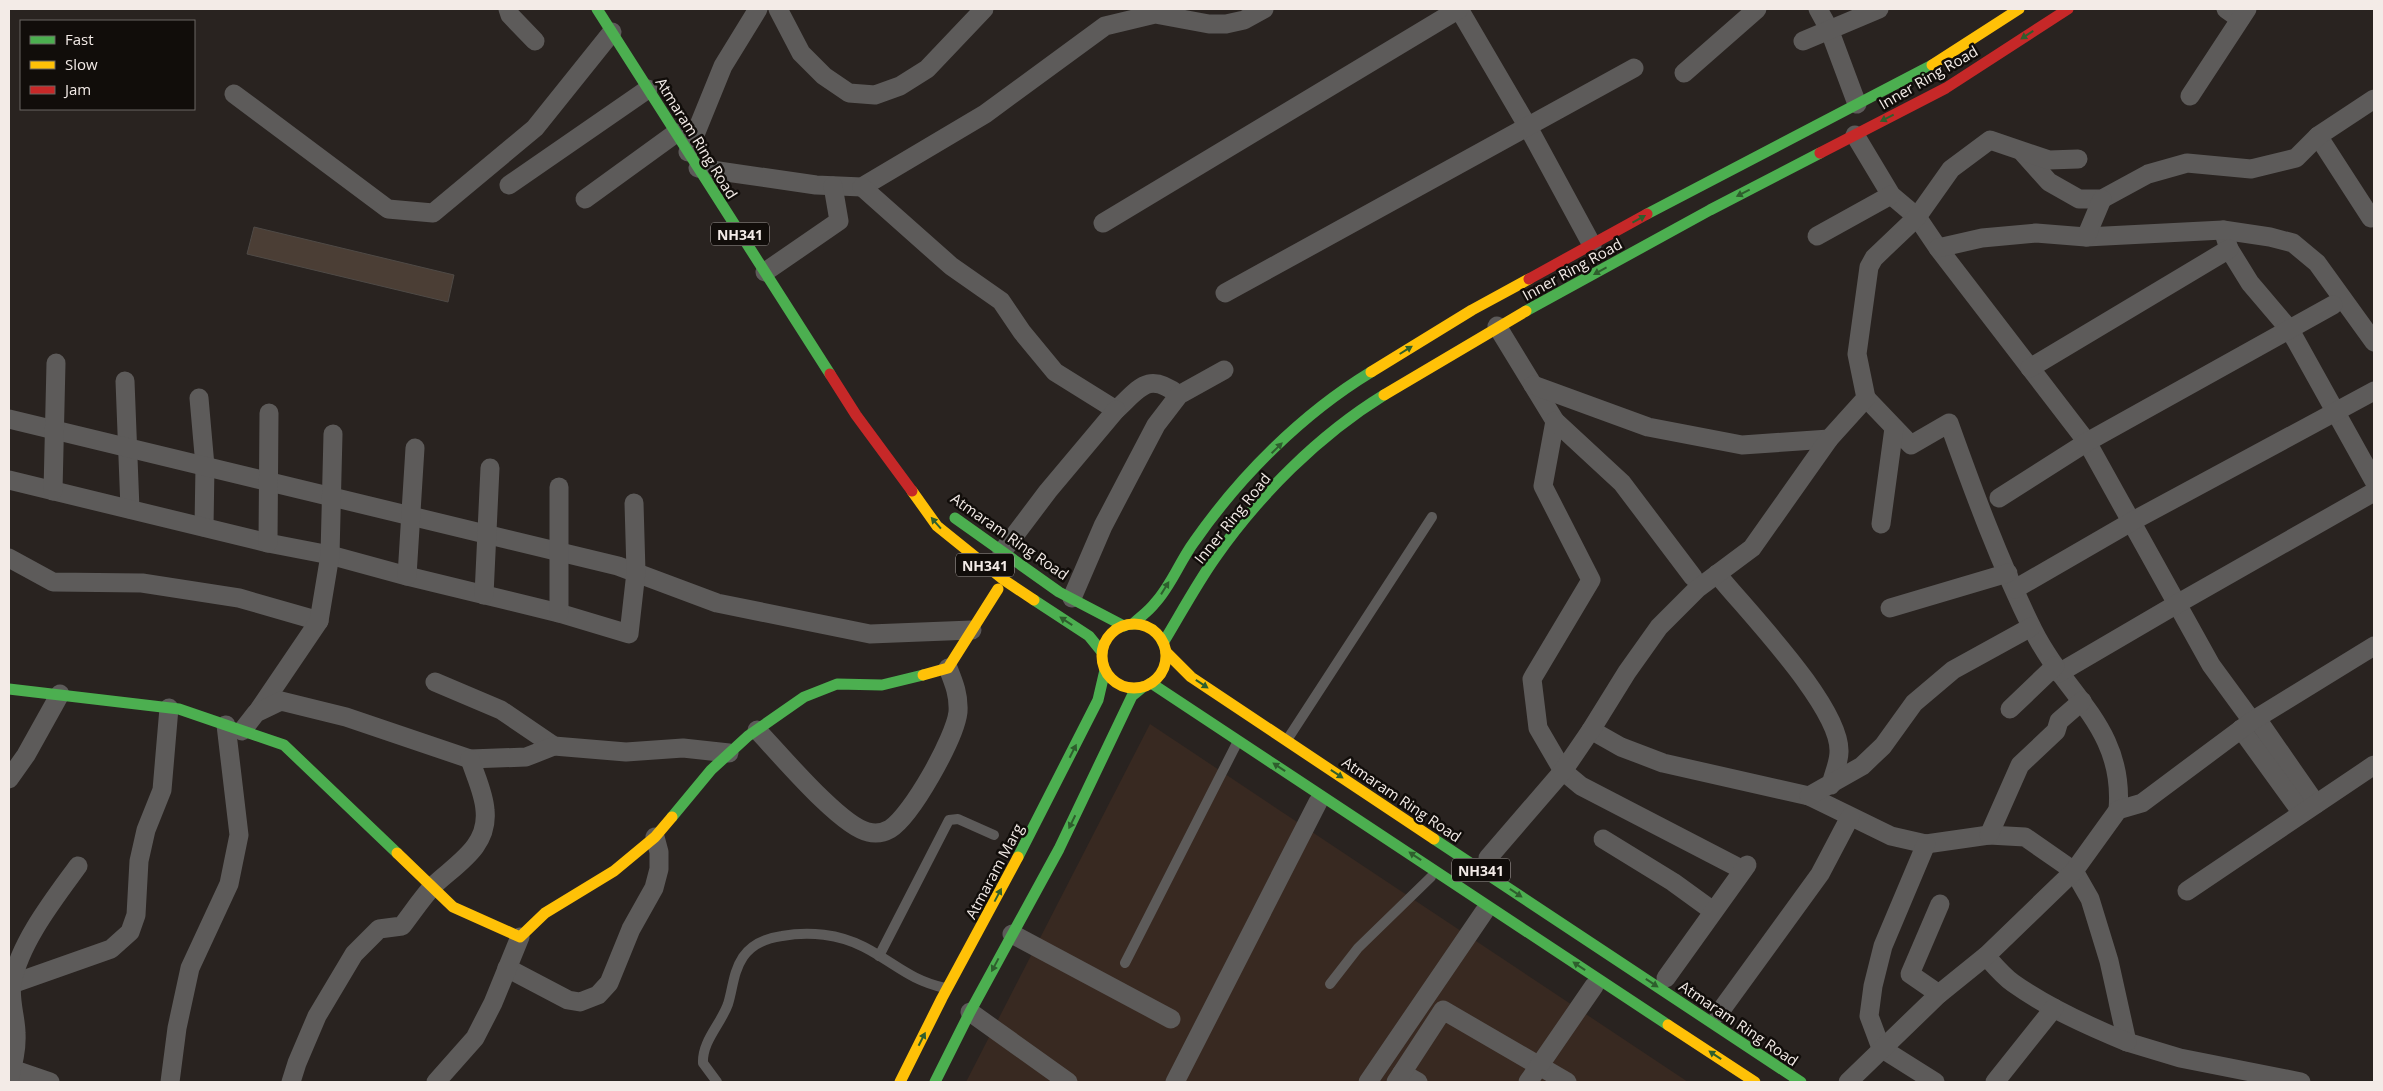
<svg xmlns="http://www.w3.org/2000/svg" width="2383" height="1091" viewBox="0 0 2383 1091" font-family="'Open Sans',sans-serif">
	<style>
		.built { fill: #382921 }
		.building { fill: #4b3e35; stroke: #4f4a46 }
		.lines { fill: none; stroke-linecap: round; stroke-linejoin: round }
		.lane { stroke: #5d5b5a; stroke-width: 10 }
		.street { stroke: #5d5b5a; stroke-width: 19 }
		.fast { stroke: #4caf50; stroke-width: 11 }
		.slow { stroke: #ffc107; stroke-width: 11 }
		.jam { stroke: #c62828; stroke-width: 11 }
		.oneway { fill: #2e5e2d }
		.labels { text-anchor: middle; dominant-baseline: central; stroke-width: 5; stroke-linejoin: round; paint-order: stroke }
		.shield { fill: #110d0a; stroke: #afa8a5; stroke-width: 1 }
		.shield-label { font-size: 14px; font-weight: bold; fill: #f3ebe7 }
		.street-label { font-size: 15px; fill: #f3ebe7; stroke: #110d0a }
	</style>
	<rect width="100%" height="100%" fill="#292320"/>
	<!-- built -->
	<polygon class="built" points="1150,724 1488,949 1688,1082 966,1082"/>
	<!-- building -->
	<polygon class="building" points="254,227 454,275 448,302 247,254"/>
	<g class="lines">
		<!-- lane -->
		<g class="lane">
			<polyline points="1287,740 1432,517"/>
			<polyline points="879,956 949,820 958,819 994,835"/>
			<polyline points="1125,963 1238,741"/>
			<polyline points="1330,984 1358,948 1431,877"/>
			<path d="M717,1082L703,1063C702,1041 721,1024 728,1004C733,988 733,972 743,957C752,944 767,938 782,936C809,931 839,934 864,947C895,963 909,980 945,988"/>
		</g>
		<!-- street -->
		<g class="street">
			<polyline points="508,9 510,15 535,41"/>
			<polyline points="778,9 801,53 824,76 849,93 875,95 900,86 927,69 984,9"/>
			<polyline points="1459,9 1528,127 1592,245"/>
			<polyline points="1818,9 1829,29 1857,104"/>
			<polyline points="2226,9 2240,19"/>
			<polyline points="1803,41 1879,9"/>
			<polyline points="1684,73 1757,9"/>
			<polyline points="234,94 388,209 433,213 535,128 612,32"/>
			<polyline points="2190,96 2247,9"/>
			<polyline points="1855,135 1891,195 1917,217 1938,248 2087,442 2211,665 2252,721"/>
			<polyline points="2318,136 2371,218"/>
			<polyline points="688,152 723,66 758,9"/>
			<polyline points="2023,153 2049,182 2079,199 2102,199 2148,174 2187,163 2251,169 2296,158 2318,136 2374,99"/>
			<polyline points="698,168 816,185 862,187 985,114 1105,26 1155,14 1209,24 1226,24 1244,20 1264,9"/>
			<polyline points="509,185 648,89"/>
			<path d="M862,187L951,266L1001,301L1022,332L1055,372L1116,410C1140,388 1148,371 1179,395"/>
			<polyline points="585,199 676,133"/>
			<polyline points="1103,223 1459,9"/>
			<polyline points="2223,230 2229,249 2250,283 2290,330 2374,481"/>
			<polyline points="1817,236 1891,195"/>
			<polyline points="2086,237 2223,230 2270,237 2293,243 2317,263 2374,342"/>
			<polyline points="1938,248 1982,238 2036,233 2086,237 2102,199"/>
			<polyline points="765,272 839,221 833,186"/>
			<polyline points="1225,293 1634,68"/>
			<polyline points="1497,326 1555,421 1543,486 1591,580 1532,679 1538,728 1563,771 1581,786 1743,870"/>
			<polyline points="2030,368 2229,249"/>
			<polyline points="125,381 130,509"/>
			<polyline points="1533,385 1648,427 1742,445 1829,439"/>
			<polyline points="199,398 205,466 204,527"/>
			<path d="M1866,398L1911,445L1949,423C1974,493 2000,563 2033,630C2066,696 2125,728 2118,810"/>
			<polyline points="9,419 618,566 717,603 870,634 972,630"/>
			<polyline points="1555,421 1622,483 1693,577"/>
			<polyline points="9,480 268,543 330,555 407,576 559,613 629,634 636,572 634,503"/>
			<polyline points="559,487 559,613"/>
			<polyline points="53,491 56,363"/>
			<polyline points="1999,498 2087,442 2333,305"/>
			<polyline points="1881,524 1894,428"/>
			<polyline points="268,543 269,413"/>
			<polyline points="1002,552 1048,491 1116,410"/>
			<polyline points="9,558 53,582 142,583 239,598 319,621"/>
			<path d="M1717,574C1747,611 1841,707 1839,752C1839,763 1833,775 1831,785"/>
			<polyline points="407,576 415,448"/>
			<polyline points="2015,589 2131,522 2374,391"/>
			<polyline points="484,595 490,468"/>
			<polyline points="1072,598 1103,526 1156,425 1179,395 1224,370"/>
			<polyline points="1890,608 2008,573"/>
			<polyline points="2059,673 2177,604 2374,492"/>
			<polyline points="435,682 501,710 554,746"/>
			<polyline points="2010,709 2055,666"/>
			<polyline points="258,711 319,621 330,555 333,434"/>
			<polyline points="2257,719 2316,804"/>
			<polyline points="2241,729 2302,813"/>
			<path d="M757,730C779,753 840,826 868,832C876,834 883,833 890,829C912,815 955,738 958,712C959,695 954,683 948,668"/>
			<polyline points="1591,730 1621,747 1663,763 1809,796 1891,836 1926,844 1989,835 2025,837 2074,871 2090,899 2109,961 2127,1042 2180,1058 2301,1082"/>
			<polyline points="242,731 256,713 281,701 346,717 470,759 526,757 554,746 626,752 683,748 729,753"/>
			<polyline points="9,779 26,755 60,694"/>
			<polyline points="1809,796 1862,766 1883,746 1914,703 1953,670 2031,627"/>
			<polyline points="1989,835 2020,765 2056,731 2059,721 2082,701"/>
			<polyline points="1603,839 1673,882 1713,911"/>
			<polyline points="1926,844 1883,946 1873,986 1869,1016 1881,1048 1935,1082"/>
			<polyline points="1488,858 1563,771 1591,730 1627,672 1659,627 1697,589 1752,548 1829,439 1866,398 1857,354 1869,267 1874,258 1917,217 1951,169 1990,140 2049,160 2078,159"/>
			<polyline points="2187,891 2374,765"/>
			<polyline points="1012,934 1171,1019"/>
			<path d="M1986,956C1994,965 2003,976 2013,983C2048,1008 2088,1026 2127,1042"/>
			<polyline points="507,968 568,1000 580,1002 598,995 609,983 631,929 654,888 659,869 659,852 655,837"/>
			<polyline points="1666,978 1747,865"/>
			<polyline points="9,985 111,949 130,932 136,915 139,861 146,830 162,790 169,708"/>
			<polyline points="1939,994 1910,974 1940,904"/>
			<polyline points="970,1012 1068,1082"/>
			<polyline points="1719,1013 1820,874 1850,817"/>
			<polyline points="12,1069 50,1082"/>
			<polyline points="1402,1073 1418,1082"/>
			<path d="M9,1079C13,1064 17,1049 16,1033C16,1018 9,999 12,983C20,942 54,899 78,866"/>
			<polyline points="170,1082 177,1028 190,968 229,884 239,835 226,725"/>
			<path d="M291,1082L297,1063L317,1016L354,954L379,929L402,926C412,913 422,898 433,886C456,864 489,847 485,810C484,793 475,775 470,759"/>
			<polyline points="436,1082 475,1038 493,1003 520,937"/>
			<polyline points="1175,1082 1318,802"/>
			<polyline points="1368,1082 1484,912"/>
			<polyline points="1396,1082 1443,1010 1567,1082"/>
			<polyline points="1528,1082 1594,986"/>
			<polyline points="1848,1082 1939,994 1986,956 2074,871 2118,810 2142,803 2252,721 2374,646"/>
			<polyline points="1995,1082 2054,1008"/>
		</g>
		<!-- fast -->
		<g class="fast">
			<polyline points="597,9 830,374"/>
			<polyline points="1647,214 1932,65"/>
			<polyline points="1526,311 1710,210 1820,153"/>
			<polyline points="955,518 1059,592 1124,626"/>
			<polyline points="1034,600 1089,636 1102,652"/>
			<path d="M1133,624C1140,617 1149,611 1155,603C1171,586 1180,561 1194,542C1240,476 1302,414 1371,372"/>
			<path d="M1163,643C1180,615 1196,585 1215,558C1259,495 1319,435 1384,395"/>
			<polyline points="1151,683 1668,1025"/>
			<polyline points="9,689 179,709 284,745 397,853"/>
			<polyline points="672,817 711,770 748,736 804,697 837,684 882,685 923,675"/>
			<polyline points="1434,839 1801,1082"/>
			<polyline points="1018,857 1098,700 1105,670"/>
			<polyline points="935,1082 970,1012 1059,849 1132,696 1143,687"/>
		</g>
		<!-- slow -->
		<g class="slow">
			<polyline points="1932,65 2019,9"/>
			<polyline points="1371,372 1472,310 1529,279"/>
			<polyline points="1384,395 1526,311"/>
			<polyline points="912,491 937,526 1004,580 1034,600"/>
			<circle cx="1134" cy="656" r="32"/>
			<polyline points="1166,652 1191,677 1434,839"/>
			<polyline points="923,675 948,668 998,589"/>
			<polyline points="397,853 453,907 520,937 545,913 614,871 655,837 672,817"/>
			<polyline points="1668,1025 1755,1082"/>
			<polyline points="900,1082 942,998 1018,857"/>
		</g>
		<!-- jam -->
		<g class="jam">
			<polyline points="1820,153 1946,88 2068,9"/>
			<polyline points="1529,279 1647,214"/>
			<polyline points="830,374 856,415 912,491"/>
		</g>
	</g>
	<!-- one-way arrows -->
	<defs><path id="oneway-solid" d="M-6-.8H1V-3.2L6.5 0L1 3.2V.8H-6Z" transform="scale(1.25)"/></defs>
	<g class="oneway">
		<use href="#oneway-solid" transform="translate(2027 35) rotate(147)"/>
		<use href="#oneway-solid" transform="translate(1887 118) rotate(153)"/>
		<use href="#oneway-solid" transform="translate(1743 193) rotate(153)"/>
		<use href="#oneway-solid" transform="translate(1639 219) rotate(-29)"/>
		<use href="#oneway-solid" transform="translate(1600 271) rotate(151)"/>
		<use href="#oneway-solid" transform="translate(1406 350) rotate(-32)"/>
		<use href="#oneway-solid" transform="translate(1277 448) rotate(-44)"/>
		<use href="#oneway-solid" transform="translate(936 523) rotate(-131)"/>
		<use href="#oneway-solid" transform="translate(1165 588) rotate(-58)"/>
		<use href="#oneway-solid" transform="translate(1066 621) rotate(-147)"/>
		<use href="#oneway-solid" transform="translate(1202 684) rotate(34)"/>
		<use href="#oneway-solid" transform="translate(1073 751) rotate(-63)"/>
		<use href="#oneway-solid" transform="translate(1279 767) rotate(-146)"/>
		<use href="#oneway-solid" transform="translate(1337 774) rotate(34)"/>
		<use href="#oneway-solid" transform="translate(1072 822) rotate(116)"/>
		<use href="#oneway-solid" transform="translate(1415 856) rotate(-146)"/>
		<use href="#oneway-solid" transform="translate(1516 893) rotate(34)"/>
		<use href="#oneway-solid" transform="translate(998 895) rotate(-62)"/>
		<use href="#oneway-solid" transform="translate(995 965) rotate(118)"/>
		<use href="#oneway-solid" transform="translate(1579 966) rotate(-146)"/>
		<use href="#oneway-solid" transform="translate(1652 983) rotate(34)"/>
		<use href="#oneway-solid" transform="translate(922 1039) rotate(-63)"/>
		<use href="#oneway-solid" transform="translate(1715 1055) rotate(-146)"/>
	</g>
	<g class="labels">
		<!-- shield labels -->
		<g class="shield">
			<rect x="711" y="222.5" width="58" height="23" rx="4"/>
			<rect x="956" y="553.5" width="58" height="23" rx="4"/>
			<rect x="1452" y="858.5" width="58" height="23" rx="4"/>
		</g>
		<g class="shield-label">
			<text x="740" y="234">NH341</text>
			<text x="985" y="565">NH341</text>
			<text x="1481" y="870">NH341</text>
		</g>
		<!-- street labels -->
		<g class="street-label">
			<text transform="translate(1928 77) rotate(-30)">Inner Ring Road</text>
			<text transform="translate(697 138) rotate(58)">Atmaram Ring Road</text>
			<text transform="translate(1572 269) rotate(-29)">Inner Ring Road</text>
			<text transform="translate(1232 518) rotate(-51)">Inner Ring Road</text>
			<text transform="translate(1010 536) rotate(35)">Atmaram Ring Road</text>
			<text transform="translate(1402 799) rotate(34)">Atmaram Ring Road</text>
			<text transform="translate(994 871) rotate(-62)">Atmaram Marg</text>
			<text transform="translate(1739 1023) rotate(34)">Atmaram Ring Road</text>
		</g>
	</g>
	<!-- border -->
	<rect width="2383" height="1091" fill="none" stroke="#f3ebe7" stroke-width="20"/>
	<!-- legend -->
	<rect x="20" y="20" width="175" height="90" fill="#110d0a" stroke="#6b6662"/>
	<rect x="30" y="36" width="25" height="8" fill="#4caf50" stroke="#6b6662"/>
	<text x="65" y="45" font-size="15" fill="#f3ebe7">Fast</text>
	<rect x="30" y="61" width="25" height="8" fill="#ffc107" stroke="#6b6662"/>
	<text x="65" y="70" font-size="15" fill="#f3ebe7">Slow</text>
	<rect x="30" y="86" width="25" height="8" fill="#c62828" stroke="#6b6662"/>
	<text x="65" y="95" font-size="15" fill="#f3ebe7">Jam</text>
</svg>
